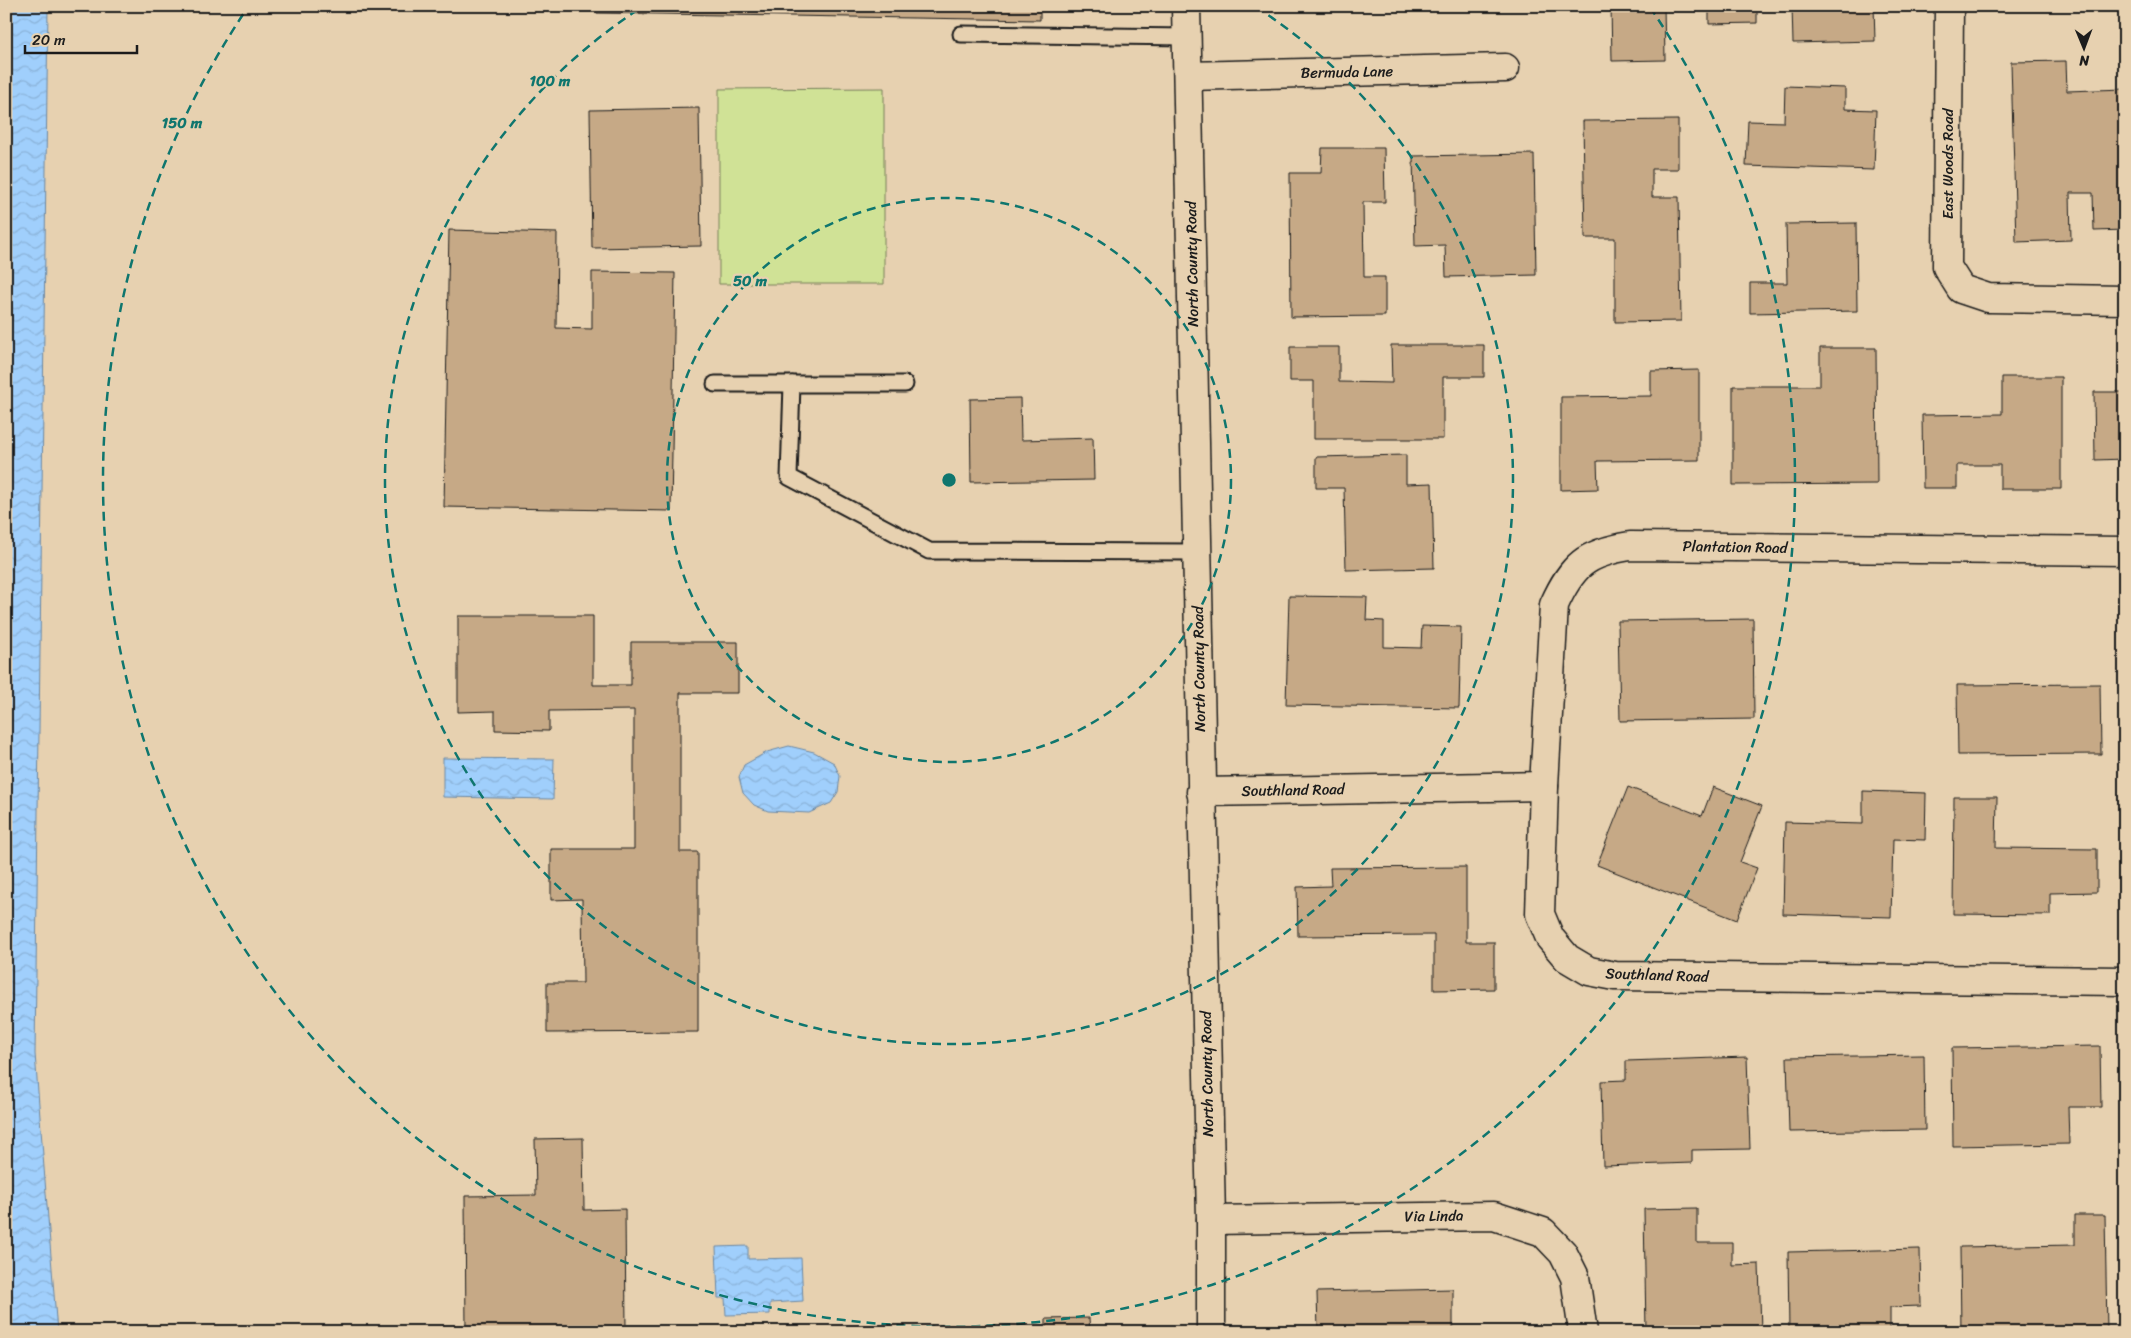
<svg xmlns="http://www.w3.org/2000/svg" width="2131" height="1338" viewBox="0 0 2131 1338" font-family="Sriracha,sans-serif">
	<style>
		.green { fill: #d0e296; stroke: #767f59 }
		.water { fill: url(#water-waves); stroke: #6b87a2 }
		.building { fill: #c6a986; stroke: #1c1c1c }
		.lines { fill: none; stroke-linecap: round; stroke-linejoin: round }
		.service-casing { stroke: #1c1c1c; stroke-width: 19 }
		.minor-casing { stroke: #1c1c1c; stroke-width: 31 }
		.tertiary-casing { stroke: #1c1c1c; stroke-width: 31 }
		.service { stroke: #e7d1b0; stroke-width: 15 }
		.minor { stroke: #e7d1b0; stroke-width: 28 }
		.tertiary { stroke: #e7d1b0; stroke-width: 28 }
		.ring { fill: none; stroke: #0f766e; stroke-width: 2.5; stroke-dasharray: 9 6 }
		.labels { text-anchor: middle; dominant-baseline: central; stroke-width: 4.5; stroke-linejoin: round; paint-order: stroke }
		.street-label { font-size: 15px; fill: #1c1c1c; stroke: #e7d1b0 }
		.centre { fill: #0f766e; stroke: #e7d1b0; stroke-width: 2.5 }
		.ring-label { font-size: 15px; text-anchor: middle; font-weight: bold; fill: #0f766e; stroke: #e7d1b0; stroke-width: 4.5; stroke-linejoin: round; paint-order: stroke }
	</style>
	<defs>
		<pattern id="water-waves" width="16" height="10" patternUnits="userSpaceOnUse" patternTransform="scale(1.25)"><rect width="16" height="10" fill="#a0cffc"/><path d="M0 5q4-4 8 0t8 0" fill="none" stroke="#89b1d7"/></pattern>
	</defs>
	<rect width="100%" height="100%" fill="#e7d1b0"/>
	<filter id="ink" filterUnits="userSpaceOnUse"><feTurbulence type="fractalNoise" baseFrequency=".02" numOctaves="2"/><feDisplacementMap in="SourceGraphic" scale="10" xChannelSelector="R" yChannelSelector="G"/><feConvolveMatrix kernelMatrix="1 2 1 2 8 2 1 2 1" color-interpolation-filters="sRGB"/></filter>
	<g filter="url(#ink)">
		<!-- green -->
		<polygon class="green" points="884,88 884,284 719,284 719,89"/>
		<!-- water -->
		<g class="water">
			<polygon points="6,6 48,6 35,1054 57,1332 6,1332"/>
			<polygon points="789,746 814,752 834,763 840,776 838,792 831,803 809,813 768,811 754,805 743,793 739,777 744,765 767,752"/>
			<polygon points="443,758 554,759 553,799 443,797"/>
			<polygon points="748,1246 748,1259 801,1258 803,1301 770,1303 770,1314 726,1315 725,1298 718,1298 716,1247"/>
		</g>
		<!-- building -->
		<g class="building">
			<polygon points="597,6 1040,6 1040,20 597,13"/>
			<polygon points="1611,6 1664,6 1665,60 1612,61"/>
			<polygon points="1709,6 1757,6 1757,23 1709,24"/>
			<polygon points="1792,6 1874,6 1875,41 1793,43"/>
			<polygon points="2066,61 2067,91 2125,89 2125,230 2094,231 2093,193 2070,193 2071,240 2016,242 2011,62"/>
			<polygon points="1785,86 1845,88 1845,109 1876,110 1874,170 1746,166 1748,121 1784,122"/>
			<polygon points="699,108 701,246 592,248 590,110"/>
			<polygon points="1678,120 1678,169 1652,169 1652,197 1679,197 1681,321 1615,322 1615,238 1585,238 1583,121"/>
			<polygon points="1322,148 1384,148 1385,202 1363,202 1364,277 1385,277 1385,316 1291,317 1290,173 1321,173"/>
			<polygon points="1534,154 1536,275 1446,277 1445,245 1415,246 1413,156"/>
			<polygon points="1856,223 1857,311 1750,313 1750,283 1787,283 1786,224"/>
			<polygon points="449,230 557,233 556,328 592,329 592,272 675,273 671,511 444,507"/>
			<polygon points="1391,345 1484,345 1484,377 1443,377 1443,439 1314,439 1314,381 1290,381 1290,347 1339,347 1339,382 1392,383"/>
			<polygon points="1820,348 1876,348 1877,484 1733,485 1733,386 1820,386"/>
			<polygon points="1699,370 1699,460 1597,461 1598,489 1561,490 1561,397 1651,396 1651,371"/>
			<polygon points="2002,377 2061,377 2061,489 2000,489 2000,465 1957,465 1957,488 1923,488 1922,415 2002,414"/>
			<polygon points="2094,392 2125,392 2125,459 2095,460"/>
			<polygon points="1020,398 1021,440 1093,438 1094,480 971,482 970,399"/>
			<polygon points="1406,455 1406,484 1432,483 1434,568 1346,570 1344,488 1316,488 1316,457"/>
			<polygon points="1289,596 1367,597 1366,620 1384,621 1384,647 1421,648 1422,626 1461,627 1459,708 1286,705"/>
			<polygon points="458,616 593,616 593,685 631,685 631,642 738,642 738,693 680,693 680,852 698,852 698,1032 547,1033 547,983 583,983 582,899 551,900 551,849 634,849 634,710 549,711 549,731 495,730 495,711 458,712"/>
			<polygon points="1753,619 1754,719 1620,721 1618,621"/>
			<polygon points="2100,684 2101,754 1958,755 1957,685"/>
			<polygon points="1628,787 1702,816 1713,787 1762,806 1740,862 1757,868 1737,920 1597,865"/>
			<polygon points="1863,791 1926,793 1925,840 1893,839 1891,917 1783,914 1785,822 1863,824"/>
			<polygon points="1954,797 1997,797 1996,848 2097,849 2097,892 2050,893 2050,915 1953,914"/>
			<polygon points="1466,867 1466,942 1494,942 1494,989 1434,990 1434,935 1298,936 1297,887 1331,886 1330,868"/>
			<polygon points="2100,1046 2101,1107 2068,1107 2069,1144 1953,1146 1952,1048"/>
			<polygon points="1924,1055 1925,1130 1789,1132 1787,1057"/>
			<polygon points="1747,1057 1750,1149 1692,1150 1692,1163 1603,1166 1601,1081 1626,1080 1626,1061"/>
			<polygon points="583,1138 584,1210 625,1209 626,1332 466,1332 465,1196 536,1195 535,1139"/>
			<polygon points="1697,1208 1697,1243 1732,1243 1732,1265 1759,1264 1761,1332 1646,1332 1644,1209"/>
			<polygon points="2075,1215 2105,1215 2107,1332 1961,1332 1960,1247 2075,1245"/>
			<polygon points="1920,1249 1921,1306 1890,1307 1890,1332 1789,1332 1788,1252"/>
			<polygon points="1453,1289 1453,1332 1318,1332 1317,1292"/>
			<polygon points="1089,1318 1090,1332 1046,1332 1046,1319"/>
		</g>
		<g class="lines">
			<defs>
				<g id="service">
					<polyline points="961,34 1187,37"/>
					<polyline points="715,384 905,384"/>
					<polyline points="792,384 789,477 929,551 1197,552"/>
				</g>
				<g id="minor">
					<polyline points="1949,6 1947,267 1961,289 1988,298 2125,300"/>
					<polyline points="1188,76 1505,68"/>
					<path d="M2125,551L1630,546C1586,553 1572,565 1554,605L1544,786L1540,914L1550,938L1567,958L1589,971L1615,976L2125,981"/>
					<polyline points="1201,792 1544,786"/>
					<polyline points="1211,1220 1494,1216 1543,1232 1563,1253 1575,1277 1583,1332"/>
				</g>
				<polyline id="tertiary" points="1186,6 1211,1220 1211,1332"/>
			</defs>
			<!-- service casing -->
			<use href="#service" class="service-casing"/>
			<!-- minor casing -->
			<use href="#minor" class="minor-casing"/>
			<!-- tertiary casing -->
			<use href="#tertiary" class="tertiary-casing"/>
			<!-- service -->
			<use href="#service" class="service"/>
			<!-- minor -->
			<use href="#minor" class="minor"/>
			<!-- tertiary -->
			<use href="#tertiary" class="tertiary"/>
		</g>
	</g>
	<!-- distance rings -->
	<g class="ring">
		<circle cx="949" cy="480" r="282"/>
		<path d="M1256 7A564 564 0 1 1 642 7"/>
		<path d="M1650 7A846 846 0 1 1 248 7"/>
	</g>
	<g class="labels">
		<!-- street labels -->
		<g class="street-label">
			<text transform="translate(1347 72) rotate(-1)">Bermuda Lane</text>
			<text transform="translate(1948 164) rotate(-90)">East Woods Road</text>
			<text transform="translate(1192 264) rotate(-91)">North County Road</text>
			<text transform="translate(1735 547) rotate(1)">Plantation Road</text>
			<text transform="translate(1199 669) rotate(-91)">North County Road</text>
			<text transform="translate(1293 790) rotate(-1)">Southland Road</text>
			<text transform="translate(1657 975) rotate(2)">Southland Road</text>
			<text transform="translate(1207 1074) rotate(-91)">North County Road</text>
			<text transform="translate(1434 1216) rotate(-1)">Via Linda</text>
		</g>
	</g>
	<circle cx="949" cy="480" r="8" class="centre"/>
	<g class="ring-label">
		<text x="550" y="86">100 m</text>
		<text x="182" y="128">150 m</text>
		<text x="750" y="286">50 m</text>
	</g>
	<!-- margin -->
	<rect width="2131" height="1338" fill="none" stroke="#e7d1b0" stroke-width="25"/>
	<rect x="12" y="12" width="2106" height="1313" fill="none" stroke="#1c1c1c" stroke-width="2" filter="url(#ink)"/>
	<!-- north arrow -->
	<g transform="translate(2084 48) rotate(179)" stroke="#e7d1b0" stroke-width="4" paint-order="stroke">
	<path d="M0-4L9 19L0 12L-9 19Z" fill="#1c1c1c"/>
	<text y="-8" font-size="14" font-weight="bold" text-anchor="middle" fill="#1c1c1c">N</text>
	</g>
	<!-- scale -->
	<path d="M25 45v8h112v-8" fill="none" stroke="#1c1c1c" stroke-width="2.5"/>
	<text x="32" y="45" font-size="15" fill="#1c1c1c" stroke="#e7d1b0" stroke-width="4" paint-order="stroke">20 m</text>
</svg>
